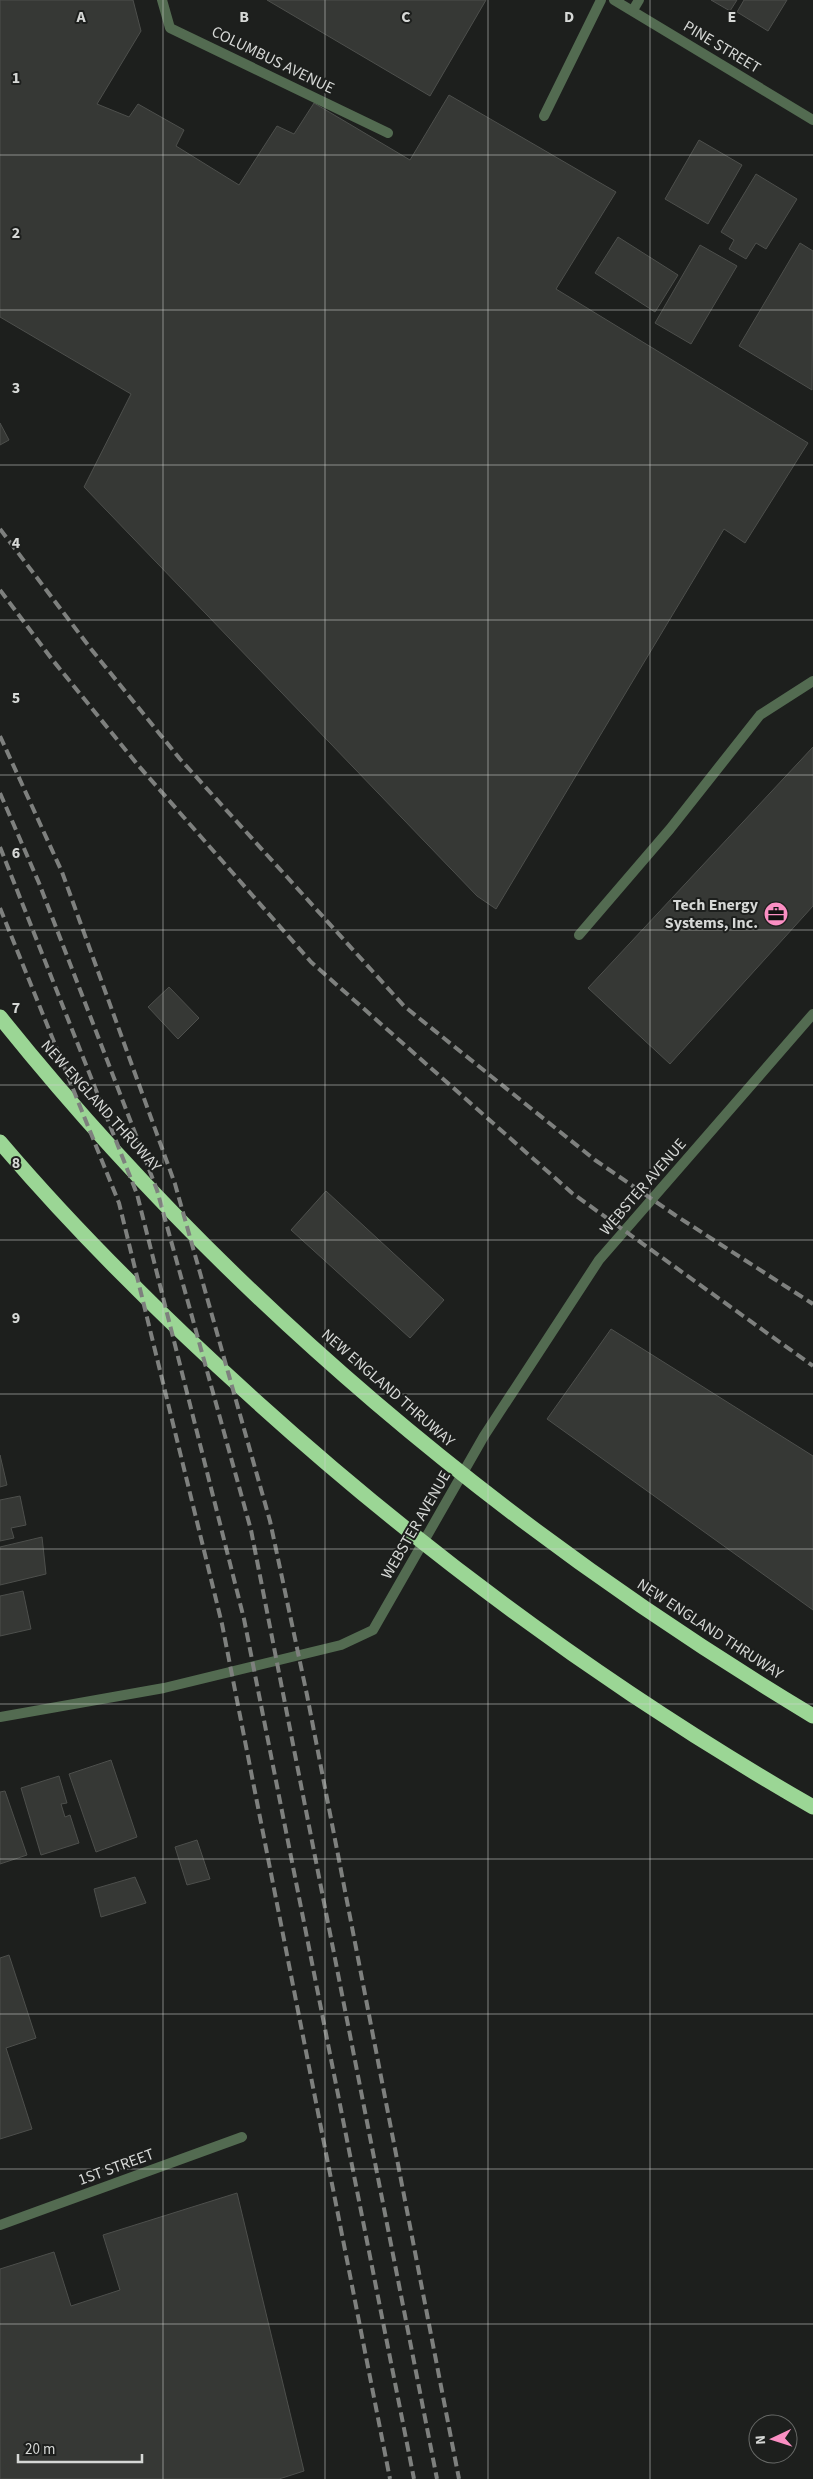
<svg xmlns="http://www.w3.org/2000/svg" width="813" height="2479" viewBox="0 0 813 2479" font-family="'Source Sans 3',sans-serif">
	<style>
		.building { fill: #363835; stroke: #4d4f4c }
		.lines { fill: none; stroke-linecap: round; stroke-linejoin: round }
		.service { stroke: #536b51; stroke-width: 10 }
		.minor { stroke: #536b51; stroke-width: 10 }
		.tertiary { stroke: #536b51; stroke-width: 10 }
		.motorway { stroke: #9bd695; stroke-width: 15 }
		.rail { stroke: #7e807e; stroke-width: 4; stroke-dasharray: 10 5; stroke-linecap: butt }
		.grid { fill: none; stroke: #d6d8d6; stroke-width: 1; stroke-opacity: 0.55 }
		.labels { text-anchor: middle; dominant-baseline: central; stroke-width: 4; stroke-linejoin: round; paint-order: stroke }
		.street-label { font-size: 16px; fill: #d6d8d6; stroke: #1d1f1d }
		.poi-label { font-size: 16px; font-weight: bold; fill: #d6d8d6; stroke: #1d1f1d; text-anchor: end }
		.grid-label { font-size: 16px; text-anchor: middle; font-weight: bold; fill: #d6d8d6; stroke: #1d1f1d; stroke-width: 4; stroke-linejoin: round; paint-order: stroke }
	</style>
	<rect width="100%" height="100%" fill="#1d1f1d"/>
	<!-- building -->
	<g class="building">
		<polygon points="0,0 133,0 141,31 97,104 129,117 138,104 184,130 176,146 239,185 277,126 294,134 314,103 410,160 449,95 616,192 556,289 808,443 745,543 724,529 496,909 477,896 84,487 131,394 0,317"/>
		<polygon points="267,0 486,0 430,96"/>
		<polygon points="711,0 737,0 730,11"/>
		<polygon points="744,0 787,0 768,31 737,12"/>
		<polygon points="699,140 742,165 708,224 665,199"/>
		<polygon points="756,174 797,199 766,249 756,243 746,259 729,249 734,240 721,232"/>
		<polygon points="618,237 678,275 655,312 595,273"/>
		<polygon points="800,243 813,251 812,390 739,346"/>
		<polygon points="700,245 737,266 691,344 655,323"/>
		<polygon points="0,423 9,440 0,445"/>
		<polygon points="813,747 813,906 670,1064 588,988"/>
		<polygon points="169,987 199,1018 178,1039 148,1007"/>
		<polygon points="326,1191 444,1300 410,1338 291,1230"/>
		<polygon points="611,1329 813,1456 813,1610 547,1419"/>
		<polygon points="0,1455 7,1485 0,1487"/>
		<polygon points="20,1496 26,1525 11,1528 14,1538 0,1541 0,1500"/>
		<polygon points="42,1537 46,1574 0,1585 0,1547"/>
		<polygon points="23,1591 31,1629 0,1636 0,1596"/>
		<polygon points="111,1760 137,1837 96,1852 69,1774"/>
		<polygon points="59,1776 67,1803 61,1804 65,1817 70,1815 79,1843 41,1855 21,1788"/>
		<polygon points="5,1791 27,1855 0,1864 0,1792"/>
		<polygon points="197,1840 210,1879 187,1885 175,1847"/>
		<polygon points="135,1877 146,1903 101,1917 94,1889"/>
		<polygon points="9,1955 36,2038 6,2048 32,2129 0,2139 0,1958"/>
		<polygon points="237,2193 304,2471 279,2479 0,2479 0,2269 54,2252 71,2306 120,2290 103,2235"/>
	</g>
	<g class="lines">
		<!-- service -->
		<g class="service">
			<polyline points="544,116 601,0"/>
			<polyline points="579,935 670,829 760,715 813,681"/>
		</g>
		<!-- minor -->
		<g class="minor">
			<polyline points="162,0 170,28 388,133"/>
			<polyline points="614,0 813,120"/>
			<polyline points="633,10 639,0"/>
			<polyline points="0,2225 242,2137"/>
		</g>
		<!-- tertiary -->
		<polyline class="tertiary" points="0,1717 164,1688 341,1645 373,1630 484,1436 599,1260 813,1014"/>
		<!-- motorway -->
		<g class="motorway">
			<path d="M0,1017C225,1298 505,1531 813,1716"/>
			<path d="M0,1142C79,1235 167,1321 257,1402C430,1558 611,1691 813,1807"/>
		</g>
		<!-- rail -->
		<g class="rail">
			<polyline points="0,529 91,649 180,759 404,1006 595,1160 675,1215 813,1304"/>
			<polyline points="0,590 51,658 137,764 311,962 572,1193 813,1366"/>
			<polyline points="0,736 62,872 175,1184 270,1521 307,1695 459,2479"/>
			<polyline points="0,793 39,883 157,1190 251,1530 437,2479"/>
			<polyline points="0,847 137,1194 244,1619 414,2479"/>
			<polyline points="0,908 119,1203 222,1624 390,2479"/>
		</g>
	</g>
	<!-- grid -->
	<path class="grid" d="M163,0V2479M325,0V2479M488,0V2479M650,0V2479M0,155H813M0,310H813M0,465H813M0,620H813M0,775H813M0,930H813M0,1085H813M0,1240H813M0,1394H813M0,1549H813M0,1704H813M0,1859H813M0,2014H813M0,2169H813M0,2324H813"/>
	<!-- icons -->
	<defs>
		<symbol id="office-disc" viewBox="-11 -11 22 22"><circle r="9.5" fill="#fb8fc3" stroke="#1d1f1d"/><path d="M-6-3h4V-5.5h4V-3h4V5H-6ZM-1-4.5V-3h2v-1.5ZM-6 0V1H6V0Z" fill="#111"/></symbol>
	</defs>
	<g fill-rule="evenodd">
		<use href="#office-disc" x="762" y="900" width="28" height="28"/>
	</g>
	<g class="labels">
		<!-- street labels -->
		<g class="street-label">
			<text transform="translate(722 47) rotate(31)">PINE STREET</text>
			<text transform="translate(273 60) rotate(26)">COLUMBUS AVENUE</text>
			<text transform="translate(101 1106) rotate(48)">NEW ENGLAND THRUWAY</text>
			<text transform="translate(643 1187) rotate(-49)">WEBSTER AVENUE</text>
			<text transform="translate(388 1388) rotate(41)">NEW ENGLAND THRUWAY</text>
			<text transform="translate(416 1525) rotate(-60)">WEBSTER AVENUE</text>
			<text transform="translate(710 1629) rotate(33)">NEW ENGLAND THRUWAY</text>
			<text transform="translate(116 2167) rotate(-20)">1ST STREET</text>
		</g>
		<!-- poi labels -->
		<g class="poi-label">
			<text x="758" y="905">Tech Energy<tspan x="758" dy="18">Systems, Inc.</tspan></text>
		</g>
	</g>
	<g class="grid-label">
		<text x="81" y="22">A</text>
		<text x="244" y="22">B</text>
		<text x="406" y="22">C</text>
		<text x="569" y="22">D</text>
		<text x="732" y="22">E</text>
		<text x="16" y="83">1</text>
		<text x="16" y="238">2</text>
		<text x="16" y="393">3</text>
		<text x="16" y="548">4</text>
		<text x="16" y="703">5</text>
		<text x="16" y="858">6</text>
		<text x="16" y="1013">7</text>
		<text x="16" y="1168">8</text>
		<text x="16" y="1323">9</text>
	</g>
	<!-- north arrow -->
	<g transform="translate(773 2439) rotate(266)"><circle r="24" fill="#1d1f1d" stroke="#676967"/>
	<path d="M0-4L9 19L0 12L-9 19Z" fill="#fb8fc3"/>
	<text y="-8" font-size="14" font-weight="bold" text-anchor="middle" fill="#d6d8d6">N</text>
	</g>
	<!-- scale -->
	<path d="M18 2454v8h124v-8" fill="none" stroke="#d6d8d6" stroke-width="2.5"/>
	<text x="25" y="2454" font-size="15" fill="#d6d8d6" stroke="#1d1f1d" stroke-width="4" paint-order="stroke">20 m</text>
</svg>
